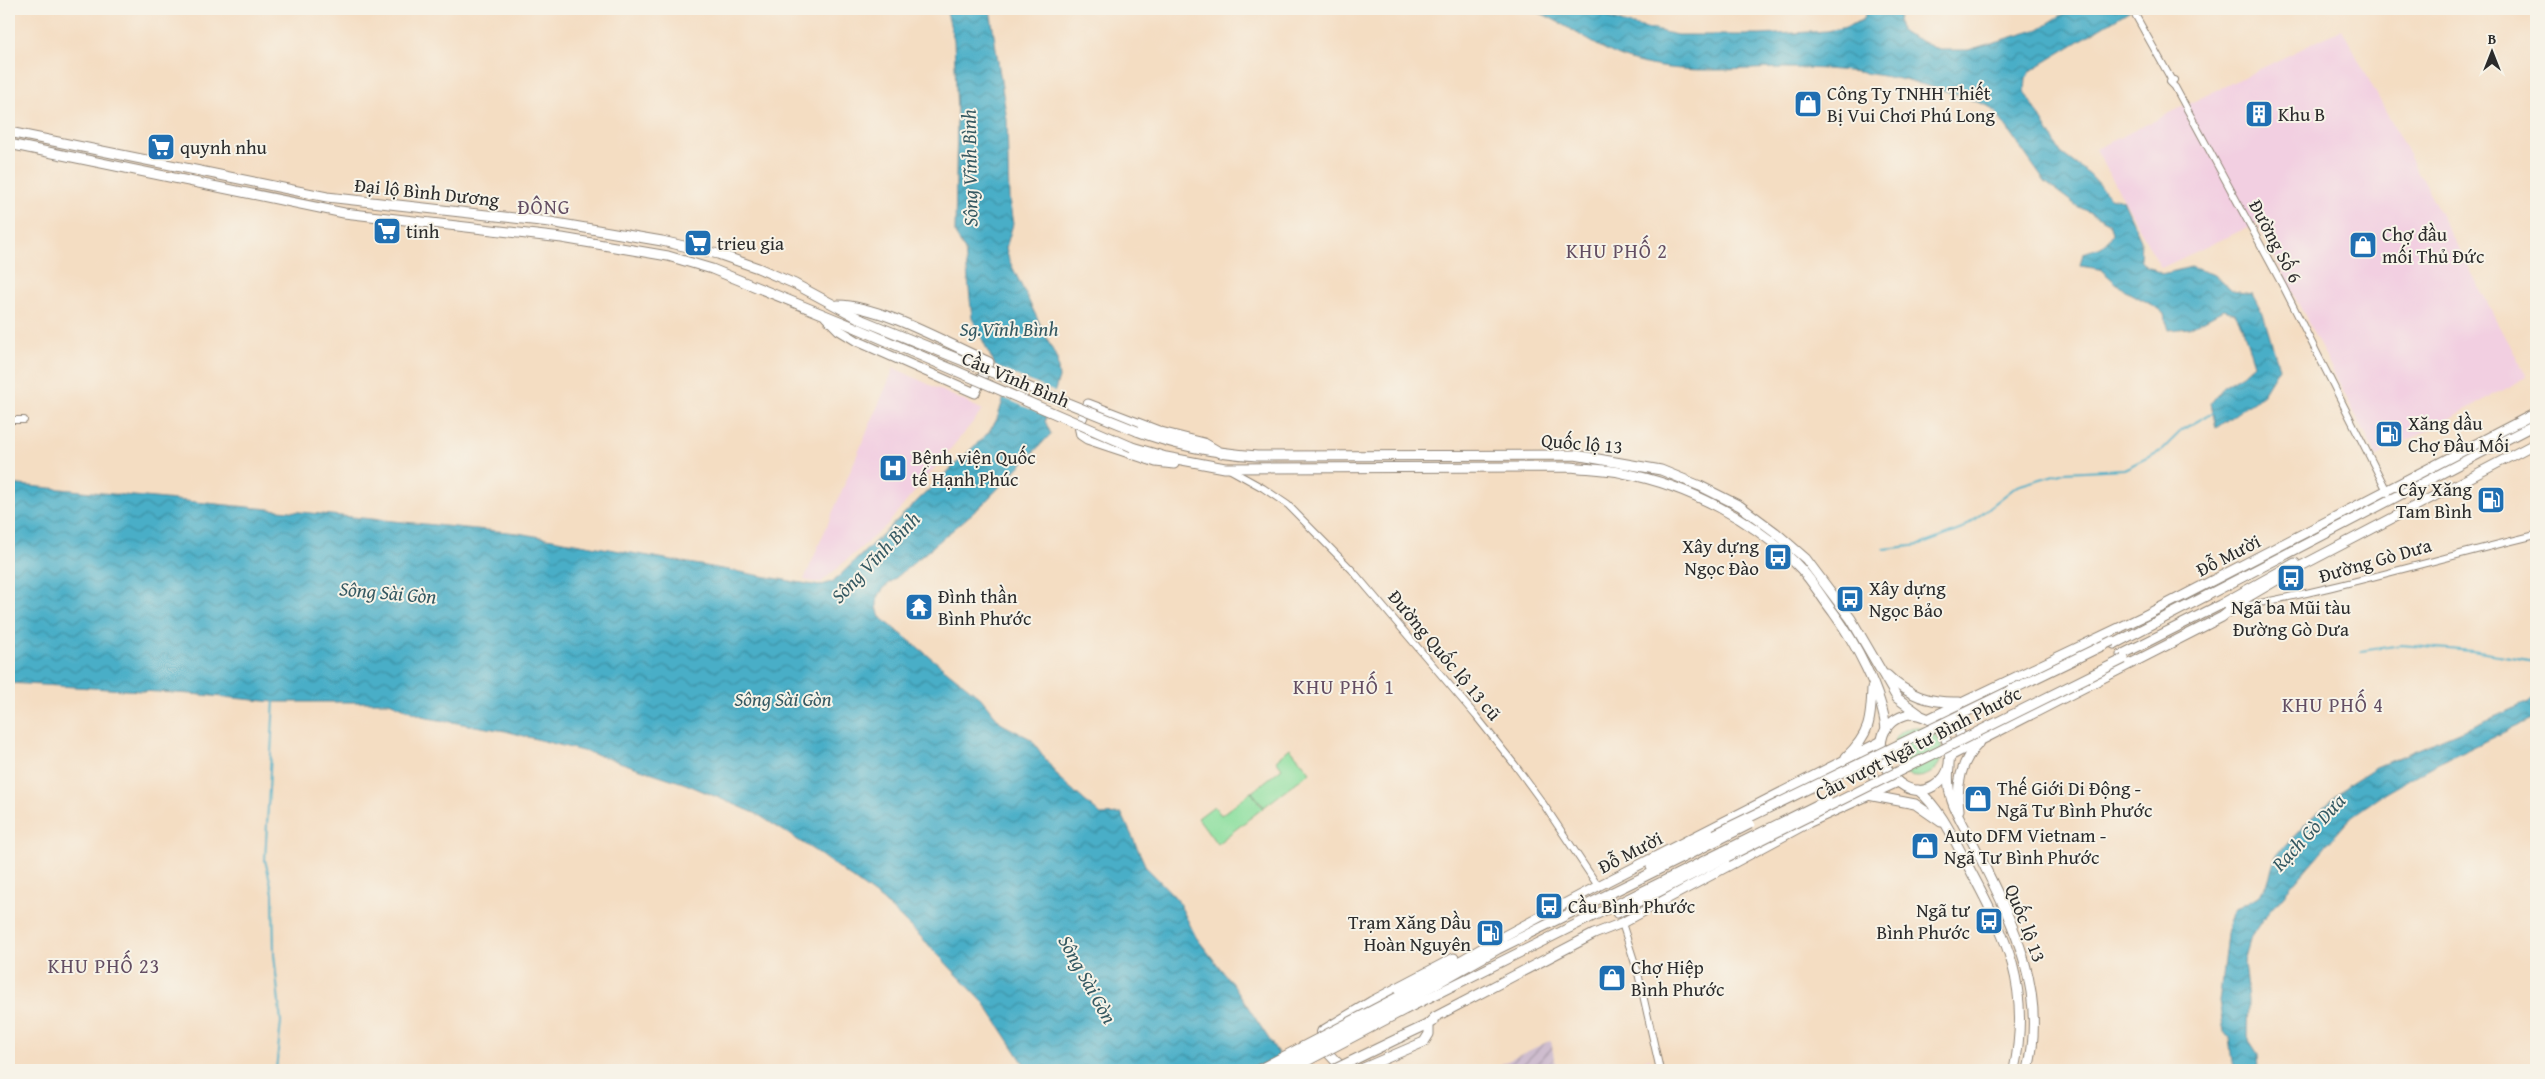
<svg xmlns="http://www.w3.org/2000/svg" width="2545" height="1079" viewBox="0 0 2545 1079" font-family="'Gentium Book Plus',serif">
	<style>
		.built { fill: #f2cfe1 }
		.industrial { fill: url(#industrial-furrows) }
		.grass { fill: #8cdf9f; stroke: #5c8565 }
		.water { fill: url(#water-waves); stroke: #3a6c79 }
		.pier { fill: #f4ddc2 }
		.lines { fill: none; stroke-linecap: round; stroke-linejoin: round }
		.stream { stroke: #48aec7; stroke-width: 2 }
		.minor-casing { stroke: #908476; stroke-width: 8 }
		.highway-casing { stroke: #908476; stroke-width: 11 }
		.minor { stroke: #fff; stroke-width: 6 }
		.highway { stroke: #fff; stroke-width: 9 }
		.highway-bridge-casing { stroke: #908476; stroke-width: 11; stroke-linecap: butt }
		.highway-bridge { stroke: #fff; stroke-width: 9 }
		.labels { text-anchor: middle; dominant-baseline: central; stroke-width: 4; stroke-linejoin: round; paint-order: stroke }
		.poi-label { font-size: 19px; fill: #2b2b2b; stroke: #f7f3e8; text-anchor: start }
		.street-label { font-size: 19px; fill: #2b2b2b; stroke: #f7f3e8 }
		.water-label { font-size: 20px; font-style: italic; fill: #355962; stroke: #f7f3e8 }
		.neighbourhood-label { font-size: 20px; letter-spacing: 1px; fill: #634d62; stroke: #f7f3e8 }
	</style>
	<defs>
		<pattern id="industrial-furrows" width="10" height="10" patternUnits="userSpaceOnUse" patternTransform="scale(1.25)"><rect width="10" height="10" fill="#cfbdcf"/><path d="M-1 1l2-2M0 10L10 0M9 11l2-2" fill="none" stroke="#a89aa8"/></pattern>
		<pattern id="water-waves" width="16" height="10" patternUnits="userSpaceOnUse" patternTransform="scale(1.25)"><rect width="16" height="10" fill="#48aec7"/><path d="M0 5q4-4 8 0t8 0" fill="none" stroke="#3c8ea2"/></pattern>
	</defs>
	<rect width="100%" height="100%" fill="#f7f3e8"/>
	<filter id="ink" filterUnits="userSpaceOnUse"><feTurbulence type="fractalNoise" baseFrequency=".02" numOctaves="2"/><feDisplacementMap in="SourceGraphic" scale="10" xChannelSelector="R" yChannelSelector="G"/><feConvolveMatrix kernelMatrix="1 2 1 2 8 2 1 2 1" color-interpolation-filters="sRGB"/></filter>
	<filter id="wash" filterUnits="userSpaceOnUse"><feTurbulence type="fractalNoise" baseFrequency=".0096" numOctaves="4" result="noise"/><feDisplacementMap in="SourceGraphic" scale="20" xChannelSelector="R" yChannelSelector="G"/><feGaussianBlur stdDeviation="1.12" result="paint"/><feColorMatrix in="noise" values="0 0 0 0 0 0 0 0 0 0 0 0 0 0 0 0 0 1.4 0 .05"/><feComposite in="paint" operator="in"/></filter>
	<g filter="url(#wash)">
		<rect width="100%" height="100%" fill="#f4ddc2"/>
		<!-- built -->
		<g class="built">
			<polygon points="2342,29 2527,377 2377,457 2257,223 2161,268 2096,149"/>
			<polygon points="894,368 983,410 886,526 820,583 804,580"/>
			<polygon points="1650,1058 1653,1070 1620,1070"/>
		</g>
		<!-- industrial -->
		<polygon class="industrial" points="1551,1040 1556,1070 1489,1070"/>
		<!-- grass -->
		<g class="grass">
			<circle cx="1917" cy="752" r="25"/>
			<polygon points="1290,748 1310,772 1264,807 1252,792 1282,768 1276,760"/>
			<polygon points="1251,792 1263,808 1217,844 1198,818 1214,806 1221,815"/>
		</g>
		<!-- water -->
		<g class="water">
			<path d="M946,9H990L1007,120L1009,198L1013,224L1006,248L1009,260L1057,359L1059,378L1045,421L1051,434L981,506L885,587C876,598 875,603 880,617L980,697L1002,724L1031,739L1060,779L1101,815L1122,814L1146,867L1177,899L1196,937L1237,990L1278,1053L1282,1070H1028L985,1004L919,935L882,900L815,851L757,814L686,784L598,755L505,731L427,718L389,702H275L191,694L9,683V484L518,533L819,586L834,581L989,432L997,419L1004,397L999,374L972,318L965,251L955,233L957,115L954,40Z"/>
			<path d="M1530,9H1588L1624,23L1677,35H1760L1827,31L1846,27L1863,20L1868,9H1900L1898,22L1901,31L1939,50H1968L2039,29L2071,9H2132L2030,71L2026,79L2025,91L2061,153L2090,175L2110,197L2123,200L2141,240L2140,259L2145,265L2162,274L2191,267L2215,275L2232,291L2252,294L2263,314L2279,368L2263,394L2216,428L2211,403L2225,385L2243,374L2254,364L2242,326L2235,313L2223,310L2189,328L2169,330L2164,314L2153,305L2125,291L2100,269L2080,266L2083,253L2101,247L2107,242L2112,233L2109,222L2077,206L2045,182L1996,113L1988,106C1925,81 1860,68 1792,68C1742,68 1691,75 1641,63C1600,54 1569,23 1530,9Z"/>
			<polygon points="2536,696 2536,717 2432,766 2388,791 2352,816 2262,920 2251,937 2244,961 2248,1001 2247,1037 2258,1054 2259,1070 2233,1070 2229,1038 2224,1032 2219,1002 2228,926 2233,910 2258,896 2267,885 2276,856 2310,819 2349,784 2376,767 2527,703"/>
		</g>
		<!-- pier -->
		<polygon class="pier" points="992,365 1057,393 1049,417 1002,397 1001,387"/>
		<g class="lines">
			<!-- stream -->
			<g class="stream">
				<polyline points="1884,549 1920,545 1962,529 2017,486 2064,472 2124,469 2161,451 2183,429 2214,412"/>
				<polyline points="2361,651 2401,645 2472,651 2536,661"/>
				<polyline points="274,700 265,860 273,893 274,954 281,1022 276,1070"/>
			</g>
		</g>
	</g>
	<g filter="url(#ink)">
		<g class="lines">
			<defs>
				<g id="minor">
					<polyline points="2132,9 2171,79 2174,80"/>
					<polyline points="2171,79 2170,82 2175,87 2284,288 2388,493"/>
					<polyline points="9,420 24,420"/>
					<polyline points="1227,468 1263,488 1288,505 1352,570 1476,716 1515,765 1542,802 1598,886"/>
					<path d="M2222,604L2233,608C2335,590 2435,559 2536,535"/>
					<polyline points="1622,923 1638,973 1660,1070"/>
				</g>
				<g id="highway">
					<polyline points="9,132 327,197 550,222 662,241 718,254 758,268 795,284 862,320"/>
					<polyline points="9,144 344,213 562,238 668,256 712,269 859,329"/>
					<path d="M826,317L839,330L857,341L975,393L989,362C948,344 882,306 838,305"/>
					<path d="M1137,431C1176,446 1215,453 1257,456L1575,455L1661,470L1700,486L1740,506L1775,532L1806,559L1851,619L1897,698L1919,714"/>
					<path d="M1132,447L1166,457L1225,468L1570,467C1587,469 1606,469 1623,473C1687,485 1757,521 1801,569C1813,582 1822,598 1833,612C1855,642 1882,692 1886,729"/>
					<polyline points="1174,464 1156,462 1087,439 1081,435 1079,426 1088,404 1161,432 1204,443 1221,453"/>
					<polyline points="2114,644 2536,424"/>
					<polyline points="2121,655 2220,605 2295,563"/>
					<path d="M1887,675C1908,696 1930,703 1959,702"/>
					<path d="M1909,714C1936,715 1952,737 1949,764C1948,773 1942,781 1934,786C1894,810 1852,728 1909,714Z"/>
					<polyline points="1946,715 1960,733 1961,747"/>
					<polyline points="1930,718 2144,616 2536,413"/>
					<polyline points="1863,753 1874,777 1884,785"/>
					<polyline points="1950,756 2222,617 2246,598 2299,567 2536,443"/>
					<path d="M1846,757C1870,734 1871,720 1872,688"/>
					<path d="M1949,767C1945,801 1960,817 1974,845C2010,918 2048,986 2028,1070"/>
					<path d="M1918,790C1940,808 1953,837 1966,862C2005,936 2032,983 2014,1070"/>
					<polyline points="1868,795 1915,804 1941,822"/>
					<path d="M1959,810C1956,786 1961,761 1978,744"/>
					<polyline points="1651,867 1715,834"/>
					<polyline points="1617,913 1727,857"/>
					<polyline points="1398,997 1493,942 1598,886 1880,742"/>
					<polyline points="1402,1003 1498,949 1720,839"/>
					<polyline points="1406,1009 1724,851"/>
					<polyline points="1429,1023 1435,1017 1594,934 1622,923 1808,823 1898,782"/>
					<polyline points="1401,1037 1433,1022"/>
					<path d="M1350,1070C1338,1066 1316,1045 1322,1031L1372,1001L1454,958"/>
					<polyline points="1359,1070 1424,1042 1429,1034 1429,1023"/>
				</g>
			</defs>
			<!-- minor casing -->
			<use href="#minor" class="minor-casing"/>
			<!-- highway casing -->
			<use href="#highway" class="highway-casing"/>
			<!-- minor -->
			<use href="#minor" class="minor"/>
			<!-- highway -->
			<use href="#highway" class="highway"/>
			<defs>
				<g id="highway-bridge">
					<polyline points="862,320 1137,431"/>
					<polyline points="859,329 1132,447"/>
					<polyline points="1715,834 2112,641"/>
					<polyline points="1720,839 1750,824"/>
					<polyline points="1724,851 1827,800"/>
					<polyline points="1727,857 2124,659"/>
					<polyline points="1258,1070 1398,997"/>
					<polyline points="1272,1070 1402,1003"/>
					<polyline points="1290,1070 1406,1009"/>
					<polyline points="1333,1070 1401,1037"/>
				</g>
			</defs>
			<!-- highway-bridge casing -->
			<use href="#highway-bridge" class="highway-bridge-casing"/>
			<!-- highway-bridge -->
			<use href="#highway-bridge" class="highway-bridge"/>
		</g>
	</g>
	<!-- icons -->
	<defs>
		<symbol id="shop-square" viewBox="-11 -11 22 22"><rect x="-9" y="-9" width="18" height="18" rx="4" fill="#1f6fb2" stroke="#f7f3e8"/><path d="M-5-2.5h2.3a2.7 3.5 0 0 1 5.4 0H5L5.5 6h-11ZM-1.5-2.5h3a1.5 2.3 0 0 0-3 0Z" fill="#fff"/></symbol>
		<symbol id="building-square" viewBox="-11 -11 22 22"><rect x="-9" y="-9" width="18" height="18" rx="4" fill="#1f6fb2" stroke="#f7f3e8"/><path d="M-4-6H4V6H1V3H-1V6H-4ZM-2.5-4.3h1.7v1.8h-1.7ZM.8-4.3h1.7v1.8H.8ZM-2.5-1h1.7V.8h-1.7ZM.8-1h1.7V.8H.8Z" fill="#fff"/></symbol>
		<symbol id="supermarket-square" viewBox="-11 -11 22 22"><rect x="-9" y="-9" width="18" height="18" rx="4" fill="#1f6fb2" stroke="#f7f3e8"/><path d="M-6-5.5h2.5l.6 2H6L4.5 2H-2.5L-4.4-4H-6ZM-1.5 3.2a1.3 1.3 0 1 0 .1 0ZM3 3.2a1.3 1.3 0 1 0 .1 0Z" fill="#fff"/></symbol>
		<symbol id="fuel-square" viewBox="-11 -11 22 22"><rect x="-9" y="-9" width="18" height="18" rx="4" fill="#1f6fb2" stroke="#f7f3e8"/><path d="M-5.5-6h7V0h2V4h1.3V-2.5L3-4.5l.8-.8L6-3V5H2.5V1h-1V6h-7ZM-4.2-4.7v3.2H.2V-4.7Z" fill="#fff"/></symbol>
		<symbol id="hospital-square" viewBox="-11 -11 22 22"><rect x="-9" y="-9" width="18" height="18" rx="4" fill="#1f6fb2" stroke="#f7f3e8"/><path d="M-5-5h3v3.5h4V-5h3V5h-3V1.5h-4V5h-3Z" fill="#fff"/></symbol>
		<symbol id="bus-square" viewBox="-11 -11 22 22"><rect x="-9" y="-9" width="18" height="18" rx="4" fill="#1f6fb2" stroke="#f7f3e8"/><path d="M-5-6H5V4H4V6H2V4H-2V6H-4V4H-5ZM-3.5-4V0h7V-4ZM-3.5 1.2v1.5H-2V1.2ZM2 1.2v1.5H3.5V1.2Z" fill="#fff"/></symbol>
		<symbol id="temple-square" viewBox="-11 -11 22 22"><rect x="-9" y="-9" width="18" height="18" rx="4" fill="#1f6fb2" stroke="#f7f3e8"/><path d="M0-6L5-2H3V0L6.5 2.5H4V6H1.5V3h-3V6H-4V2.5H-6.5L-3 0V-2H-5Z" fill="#fff"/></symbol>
	</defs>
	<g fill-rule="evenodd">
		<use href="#shop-square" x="1792" y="88" width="32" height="32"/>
		<use href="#building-square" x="2243" y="98" width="32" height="32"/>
		<use href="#supermarket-square" x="145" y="131" width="32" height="32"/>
		<use href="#supermarket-square" x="371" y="215" width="32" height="32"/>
		<use href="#supermarket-square" x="682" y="227" width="32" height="32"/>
		<use href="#shop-square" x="2347" y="229" width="32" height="32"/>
		<use href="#fuel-square" x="2373" y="418" width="32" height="32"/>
		<use href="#hospital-square" x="877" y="452" width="32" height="32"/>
		<use href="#fuel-square" x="2475" y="484" width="32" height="32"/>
		<use href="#bus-square" x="1762" y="541" width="32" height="32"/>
		<use href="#bus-square" x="2275" y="562" width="32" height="32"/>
		<use href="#bus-square" x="1834" y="583" width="32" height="32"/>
		<use href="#temple-square" x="903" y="591" width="32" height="32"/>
		<use href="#shop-square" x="1962" y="783" width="32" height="32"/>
		<use href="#shop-square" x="1909" y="830" width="32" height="32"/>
		<use href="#bus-square" x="1533" y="890" width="32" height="32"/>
		<use href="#bus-square" x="1973" y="905" width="32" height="32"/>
		<use href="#fuel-square" x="1474" y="917" width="32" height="32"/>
		<use href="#shop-square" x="1596" y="962" width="32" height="32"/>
	</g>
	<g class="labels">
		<!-- poi labels -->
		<g class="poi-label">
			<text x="1827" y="93">Công Ty TNHH Thiết<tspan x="1827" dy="22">Bị Vui Chơi Phú Long</tspan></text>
			<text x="2278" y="114">Khu B</text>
			<text x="180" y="147">quynh nhu</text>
			<text x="406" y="231">tinh</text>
			<text x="2382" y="234">Chợ đầu<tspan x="2382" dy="22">mối Thủ Đức</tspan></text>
			<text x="717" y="243">trieu gia</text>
			<text x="2408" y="423">Xăng dầu<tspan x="2408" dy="22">Chợ Đầu Mối</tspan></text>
			<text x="912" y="457">Bệnh viện Quốc<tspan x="912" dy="22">tế Hạnh Phúc</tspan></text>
			<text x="2472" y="489" text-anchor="end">Cây Xăng<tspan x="2472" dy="22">Tam Bình</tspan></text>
			<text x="1759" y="546" text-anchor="end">Xây dựng<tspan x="1759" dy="22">Ngọc Đào</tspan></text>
			<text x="1869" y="588">Xây dựng<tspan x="1869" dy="22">Ngọc Bảo</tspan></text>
			<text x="938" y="596">Đình thần<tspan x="938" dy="22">Bình Phước</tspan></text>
			<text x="2291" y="607" text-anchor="middle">Ngã ba Mũi tàu<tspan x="2291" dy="22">Đường Gò Dưa</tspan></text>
			<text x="1997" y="788">Thế Giới Di Động -<tspan x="1997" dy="22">Ngã Tư Bình Phước</tspan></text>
			<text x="1944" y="835">Auto DFM Vietnam -<tspan x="1944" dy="22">Ngã Tư Bình Phước</tspan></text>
			<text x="1568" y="906">Cầu Bình Phước</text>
			<text x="1970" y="910" text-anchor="end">Ngã tư<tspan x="1970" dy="22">Bình Phước</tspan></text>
			<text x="1471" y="922" text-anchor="end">Trạm Xăng Dầu<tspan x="1471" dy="22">Hoàn Nguyên</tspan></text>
			<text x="1631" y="967">Chợ Hiệp<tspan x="1631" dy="22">Bình Phước</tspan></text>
		</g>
		<!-- street labels -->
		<g class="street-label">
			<text transform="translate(427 192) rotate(6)">Đại lộ Bình Dương</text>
			<text transform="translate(2276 241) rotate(62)">Đường Số 6</text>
			<text transform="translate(1016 379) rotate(23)">Cầu Vĩnh Bình</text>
			<text transform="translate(1582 443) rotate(5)">Quốc lộ 13</text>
			<text transform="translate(2228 555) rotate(-27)">Đỗ Mười</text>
			<text transform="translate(2375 560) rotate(-16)">Đường Gò Dưa</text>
			<text transform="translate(1445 655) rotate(50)">Đường Quốc lộ 13 cũ</text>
			<text transform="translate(1918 743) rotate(-27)">Cầu vượt Ngã tư Bình Phước</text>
			<text transform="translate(1630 852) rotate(-27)">Đỗ Mười</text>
			<text transform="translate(2026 923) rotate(69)">Quốc lộ 13</text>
		</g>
		<!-- water labels -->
		<g class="water-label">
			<text transform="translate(969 168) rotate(-91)">Sông Vĩnh Bình</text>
			<text x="1009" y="328">Sg.Vĩnh Bình</text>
			<text transform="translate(875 557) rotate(-46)">Sông Vĩnh Bình</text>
			<text transform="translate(388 592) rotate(5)">Sông Sài Gòn</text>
			<text x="783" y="698">Sông Sài Gòn</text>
			<text transform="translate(2308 832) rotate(-47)">Rạch Gò Dưa</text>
			<text transform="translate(1088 979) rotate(61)">Sông Sài Gòn</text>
		</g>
		<!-- neighbourhood labels -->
		<g class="neighbourhood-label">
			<text x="544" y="206">ĐÔNG</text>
			<text x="1617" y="250">KHU PHỐ 2</text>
			<text x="1344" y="686">KHU PHỐ 1</text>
			<text x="2333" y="704">KHU PHỐ 4</text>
			<text x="104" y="965">KHU PHỐ 23</text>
		</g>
	</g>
	<!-- margin -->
	<rect width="2545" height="1079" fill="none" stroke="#f7f3e8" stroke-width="30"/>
	<!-- north arrow -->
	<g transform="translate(2492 52)" stroke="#f7f3e8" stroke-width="4" paint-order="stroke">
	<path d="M0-4L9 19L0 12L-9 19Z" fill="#2b2b2b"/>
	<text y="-8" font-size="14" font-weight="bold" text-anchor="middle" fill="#2b2b2b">B</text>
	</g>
</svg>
